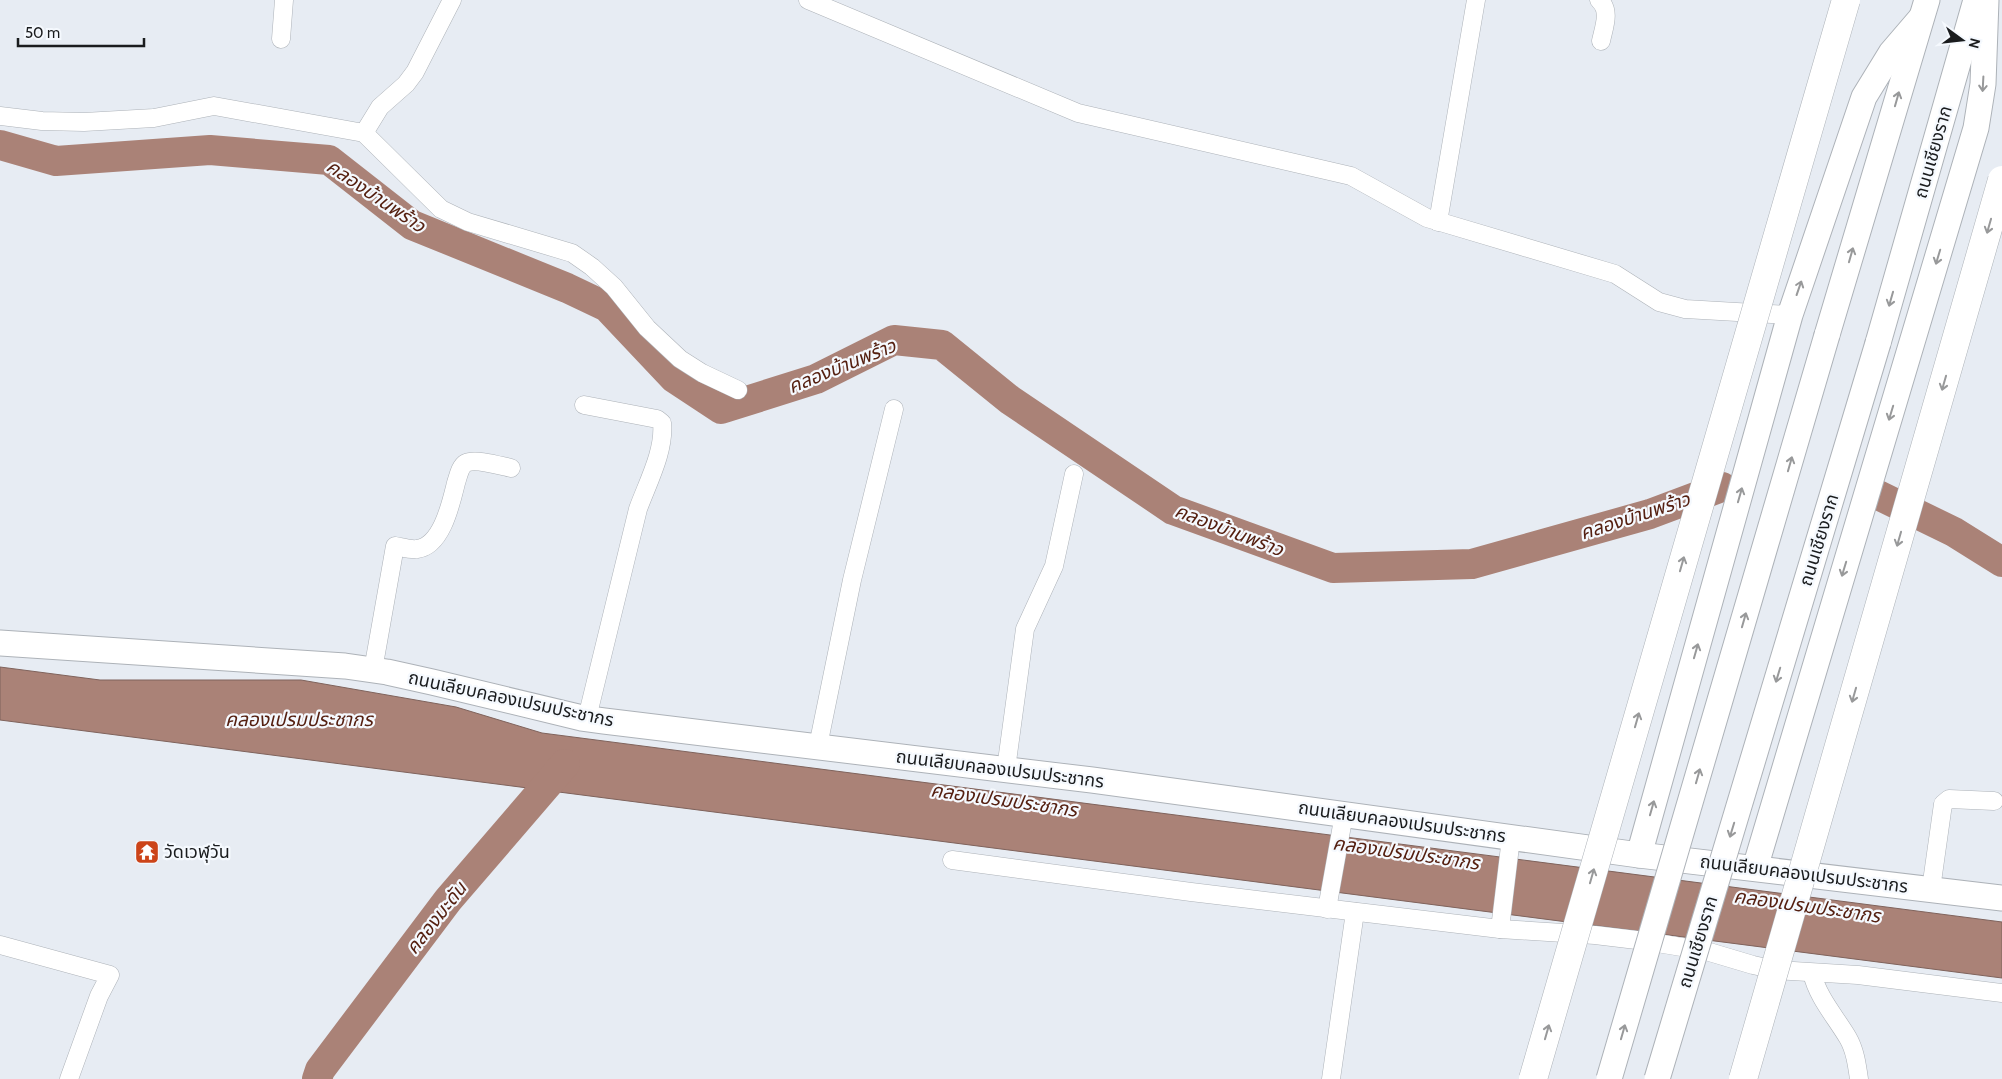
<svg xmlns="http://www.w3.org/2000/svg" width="2002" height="1079" viewBox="0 0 2002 1079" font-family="Cabin,'Noto Sans Thai',sans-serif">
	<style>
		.water { fill: #aa8277; stroke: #7f635c }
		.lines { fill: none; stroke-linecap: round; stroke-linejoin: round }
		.river { stroke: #aa8277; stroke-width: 30 }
		.street-casing { stroke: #adb2b8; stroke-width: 19 }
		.secondary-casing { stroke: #adb2b8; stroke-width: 27 }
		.street { stroke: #fff; stroke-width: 18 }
		.secondary { stroke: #fff; stroke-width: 25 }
		.secondary-bridge-casing { stroke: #adb2b8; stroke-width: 27; stroke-linecap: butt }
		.highway-bridge-casing { stroke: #adb2b8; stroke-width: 29; stroke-linecap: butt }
		.secondary-bridge { stroke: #fff; stroke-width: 25 }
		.highway-bridge { stroke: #fff; stroke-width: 28 }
		.oneway { stroke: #98999a }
		.labels { text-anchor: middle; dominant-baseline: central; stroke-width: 4.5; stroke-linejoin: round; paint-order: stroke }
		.street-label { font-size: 18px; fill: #1a1c1e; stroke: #f5f9fe }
		.poi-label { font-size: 18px; fill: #1a1c1e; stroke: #f5f9fe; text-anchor: start }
		.water-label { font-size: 19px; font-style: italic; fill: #552011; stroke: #f5f9fe }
	</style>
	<rect width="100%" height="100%" fill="#e7ecf3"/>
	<!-- water -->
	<polygon class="water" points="0,667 100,680 301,680 456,707 542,733 2002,922 2002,978 0,720"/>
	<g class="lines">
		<!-- river -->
		<g class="river">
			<polyline points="0,145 56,161 210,150 329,160 412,225 567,288 607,307 674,378 721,409 816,379 894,340 942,345 1010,400 1173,510 1333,568 1472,564 1650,514 1722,487"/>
			<polyline points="1876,494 1954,532 2002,562"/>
			<polyline points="317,1079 320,1070 448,900 565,764"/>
		</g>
		<defs>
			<g id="street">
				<polyline points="808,0 1078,113 1351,176 1427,218 1615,274 1659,302 1685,309 1790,315"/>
				<path d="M1599,0C1611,10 1604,27 1601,41"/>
				<polyline points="281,39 284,0"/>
				<polyline points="0,116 42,121 84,122 154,118 214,106 364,133 441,209 468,222 572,253 592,267 614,287 647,328 680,359 702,373 738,390"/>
				<polyline points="364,133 380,107 406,84 415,72 452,0"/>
				<polyline points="1438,222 1476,0"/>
				<path d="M584,405L657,419L662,423C665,451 647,484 638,509L587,718"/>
				<path d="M373,670L395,546C401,547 411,550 417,549C442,546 451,503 456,483C458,477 460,466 466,463C475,458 501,466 511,468"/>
				<polyline points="818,746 852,580 894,409"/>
				<polyline points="1006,769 1025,629 1054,566 1074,474"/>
				<polyline points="952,860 1191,892 1500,929 1595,935 1645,941 1706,951 1753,965 1776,970 1858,975 2002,993"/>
				<polyline points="1931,889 1943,804 1949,799 1994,801"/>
				<polyline points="1327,909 1344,814"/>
				<polyline points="1500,929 1511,838"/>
				<polyline points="0,945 110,975 99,996 69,1079"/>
				<path d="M1812,973C1818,998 1835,1016 1848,1038C1855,1050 1857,1065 1859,1079"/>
				<polyline points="1331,1079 1355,912"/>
			</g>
			<g id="secondary">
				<polyline points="1827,335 1927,0"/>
				<polyline points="1878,343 1976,0"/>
				<polyline points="0,643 345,666 387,672 432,682 582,718 604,721 1092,780 1639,855 2002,898"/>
				<polyline points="1639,855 1790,315 1864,97 1891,53 1921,18"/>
				<polyline points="1755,868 1976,128 1983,84 1986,0"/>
			</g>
		</defs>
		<!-- street casing -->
		<use href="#street" class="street-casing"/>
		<!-- secondary casing -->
		<use href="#secondary" class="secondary-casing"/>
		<!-- street -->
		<use href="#street" class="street"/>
		<!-- secondary -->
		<use href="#secondary" class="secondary"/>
		<defs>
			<g id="secondary-bridge">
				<polyline points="1609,1079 1827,335"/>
				<polyline points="1657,1079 1878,343"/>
			</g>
			<g id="highway-bridge">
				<polyline points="1533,1079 1846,0"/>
				<polyline points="1743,1079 2002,180"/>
			</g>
		</defs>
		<!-- secondary-bridge casing -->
		<use href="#secondary-bridge" class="secondary-bridge-casing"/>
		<!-- highway-bridge casing -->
		<use href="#highway-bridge" class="highway-bridge-casing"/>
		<!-- secondary-bridge -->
		<use href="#secondary-bridge" class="secondary-bridge"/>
		<!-- highway-bridge -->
		<use href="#highway-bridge" class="highway-bridge"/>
	</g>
	<!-- one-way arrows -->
	<defs><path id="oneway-shaft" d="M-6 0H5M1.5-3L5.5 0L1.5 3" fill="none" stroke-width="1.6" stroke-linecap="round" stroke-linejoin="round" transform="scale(1.25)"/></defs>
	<g class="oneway">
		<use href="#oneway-shaft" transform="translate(1983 84) rotate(93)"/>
		<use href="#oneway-shaft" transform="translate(1897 99) rotate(-74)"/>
		<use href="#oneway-shaft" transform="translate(1989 226) rotate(106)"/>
		<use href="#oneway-shaft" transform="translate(1851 255) rotate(-74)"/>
		<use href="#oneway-shaft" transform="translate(1938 257) rotate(107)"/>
		<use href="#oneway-shaft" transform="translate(1799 288) rotate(-71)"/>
		<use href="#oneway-shaft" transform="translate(1891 299) rotate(106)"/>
		<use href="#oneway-shaft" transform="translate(1944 383) rotate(106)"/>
		<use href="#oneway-shaft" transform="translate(1891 413) rotate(107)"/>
		<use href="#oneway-shaft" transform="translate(1790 464) rotate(-74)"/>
		<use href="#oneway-shaft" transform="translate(1740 495) rotate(-74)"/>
		<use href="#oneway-shaft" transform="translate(1899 539) rotate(106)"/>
		<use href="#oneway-shaft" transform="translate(1682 564) rotate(-74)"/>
		<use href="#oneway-shaft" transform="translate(1844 569) rotate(107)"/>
		<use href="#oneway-shaft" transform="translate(1744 620) rotate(-74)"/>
		<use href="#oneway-shaft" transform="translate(1696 651) rotate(-74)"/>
		<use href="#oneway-shaft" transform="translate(1778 675) rotate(107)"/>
		<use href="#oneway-shaft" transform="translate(1854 695) rotate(106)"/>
		<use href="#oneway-shaft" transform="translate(1637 720) rotate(-74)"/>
		<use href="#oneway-shaft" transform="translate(1698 776) rotate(-74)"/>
		<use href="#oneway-shaft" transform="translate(1652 808) rotate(-74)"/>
		<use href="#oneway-shaft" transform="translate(1732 830) rotate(107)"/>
		<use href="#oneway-shaft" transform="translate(1592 876) rotate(-74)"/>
		<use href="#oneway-shaft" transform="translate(1547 1032) rotate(-74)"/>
		<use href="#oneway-shaft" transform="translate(1623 1032) rotate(-74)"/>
	</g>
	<!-- icons -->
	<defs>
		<symbol id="temple-square" viewBox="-11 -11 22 22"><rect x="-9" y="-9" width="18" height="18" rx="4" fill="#cc4419" stroke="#f5f9fe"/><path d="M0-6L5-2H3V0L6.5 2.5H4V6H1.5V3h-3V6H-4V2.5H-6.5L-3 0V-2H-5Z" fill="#fff"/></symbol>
	</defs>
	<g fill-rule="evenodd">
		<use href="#temple-square" x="133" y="838" width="28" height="28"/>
	</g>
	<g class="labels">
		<!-- street labels -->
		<g class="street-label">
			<text transform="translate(1933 152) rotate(-74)">ถนนเชียงราก</text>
			<text transform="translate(1819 540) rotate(-73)">ถนนเชียงราก</text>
			<text transform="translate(511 699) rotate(12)">ถนนเลียบคลองเปรมประชากร</text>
			<text transform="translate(1000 769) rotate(7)">ถนนเลียบคลองเปรมประชากร</text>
			<text transform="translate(1402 822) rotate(8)">ถนนเลียบคลองเปรมประชากร</text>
			<text transform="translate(1804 874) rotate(7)">ถนนเลียบคลองเปรมประชากร</text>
			<text transform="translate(1698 942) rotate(-73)">ถนนเชียงราก</text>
		</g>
		<!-- poi labels -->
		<g class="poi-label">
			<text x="164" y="852">วัดเวฬุวัน</text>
		</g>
		<!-- water labels -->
		<g class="water-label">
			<text transform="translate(376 196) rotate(34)">คลองบ้านพร้าว</text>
			<text transform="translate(842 366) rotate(-22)">คลองบ้านพร้าว</text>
			<text transform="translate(1635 516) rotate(-18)">คลองบ้านพร้าว</text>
			<text transform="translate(1229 530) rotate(21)">คลองบ้านพร้าว</text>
			<text x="299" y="719">คลองเปรมประชากร</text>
			<text transform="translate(1004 800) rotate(8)">คลองเปรมประชากร</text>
			<text transform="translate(1406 853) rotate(8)">คลองเปรมประชากร</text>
			<text transform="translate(1807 906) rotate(8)">คลองเปรมประชากร</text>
			<text transform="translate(436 918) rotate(-52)">คลองมะดัน</text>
		</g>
	</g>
	<!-- north arrow -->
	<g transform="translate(1962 40) rotate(105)" stroke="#f5f9fe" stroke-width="4" paint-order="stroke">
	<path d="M0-4L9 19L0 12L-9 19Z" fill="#1a1c1e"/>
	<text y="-8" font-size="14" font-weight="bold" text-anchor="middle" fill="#1a1c1e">N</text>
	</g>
	<!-- scale -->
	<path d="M18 38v8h126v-8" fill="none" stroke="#1a1c1e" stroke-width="2.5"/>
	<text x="25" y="38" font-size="15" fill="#1a1c1e" stroke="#f5f9fe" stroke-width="4" paint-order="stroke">50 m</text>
</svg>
